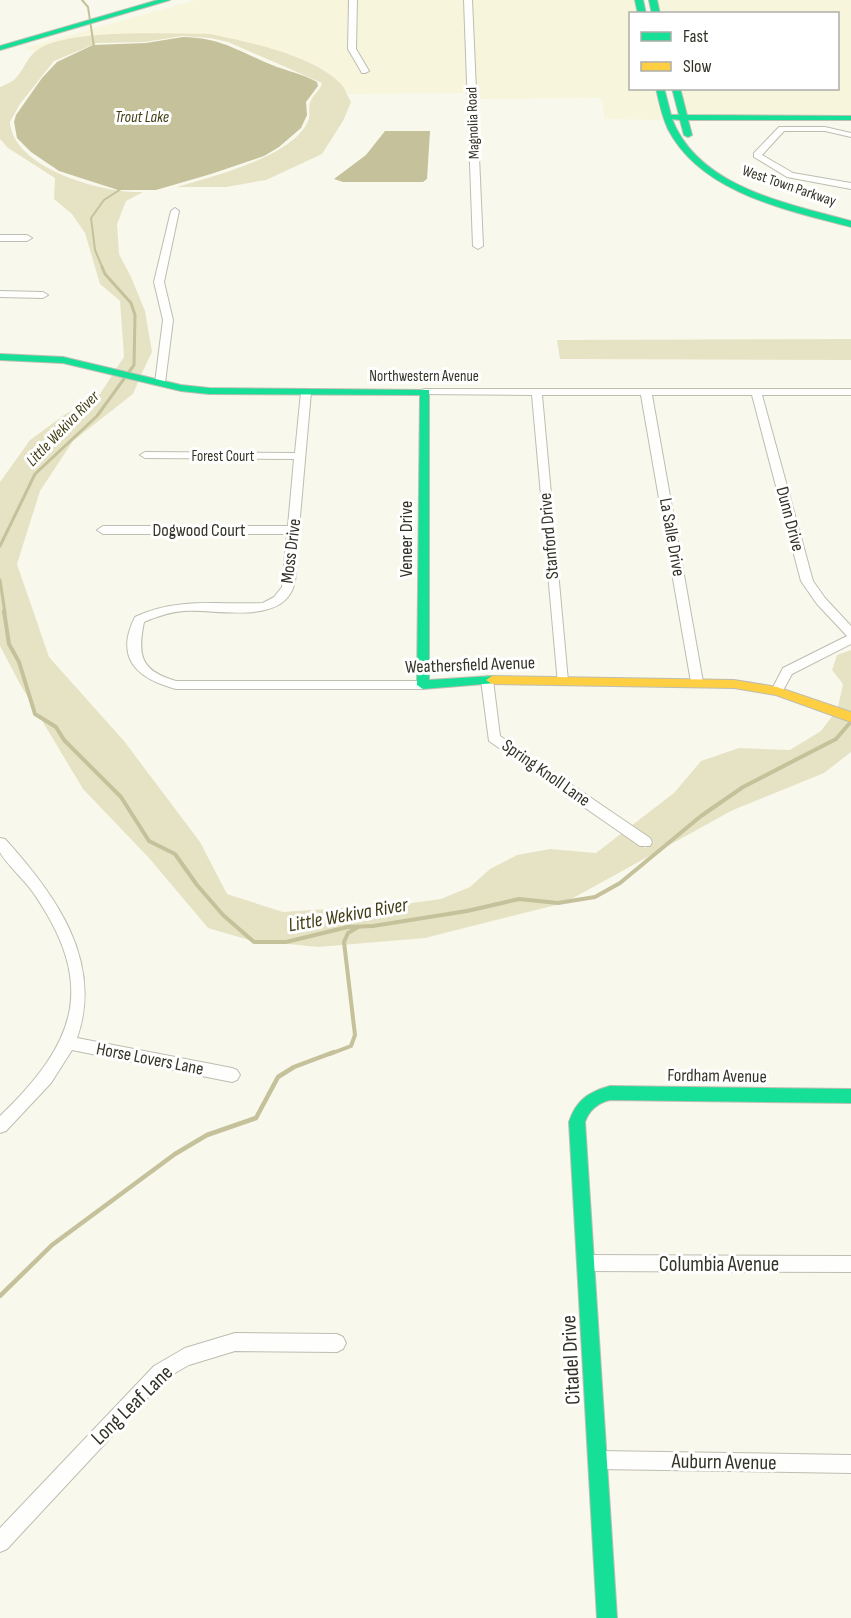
<svg xmlns="http://www.w3.org/2000/svg" width="851" height="1618" viewBox="0 0 851 1618" font-family="'Sofia Sans Condensed',sans-serif">
	<style>
		.built { fill: #f7f5db }
		.green { fill: #e6e3c5 }
		.water { fill: #c4c19b }
		.lines { fill: none; stroke-linecap: round; stroke-linejoin: round }
		.stream-far3 { stroke: #c4c19b; stroke-width: 2 }
		.stream-far2 { stroke: #c4c19b; stroke-width: 3 }
		.stream-far1 { stroke: #c4c19b; stroke-width: 4 }
		.stream { stroke: #c4c19b; stroke-width: 4.5 }
		.street-casing { stroke: #bebdb2; stroke-width: 2 }
		.fast-casing { stroke: #bebdb2; stroke-width: 2 }
		.slow-casing { stroke: #bebdb2; stroke-width: 2 }
		.street { fill: #fefefc; fill-rule: evenodd }
		.fast { fill: #16e098; fill-rule: evenodd }
		.slow { fill: #ffcf43; fill-rule: evenodd }
		.labels { text-anchor: middle; dominant-baseline: central; stroke-width: 6; stroke-linejoin: round; paint-order: stroke }
		.far-street-label { font-size: 15px; fill: #343328; stroke: #fff }
		.far-water-label { font-size: 16px; font-style: italic; fill: #413d15; stroke: #fff }
		.street-label { font-size: 18px; fill: #343328; stroke: #fff }
		.water-label { font-size: 20px; font-style: italic; fill: #413d15; stroke: #fff }
		.near-street-label { font-size: 21px; fill: #343328; stroke: #fff }
	</style>
	<rect width="100%" height="100%" fill="#f9f8ec"/>
	<!-- built -->
	<g class="built">
		<polygon points="196,0 349,0 347,23 348,49 362,72 369,71 356,48 354,23 357,0 464,0 467,93 347,94 341,83 322,68 248,42 210,34 97,36 44,46 35,51 24,48"/>
		<polygon points="471,0 635,0 638,13 630,14 630,88 656,89 665,120 605,119 601,98 476,99"/>
		<polygon points="656,0 851,0 851,116 685,116 680,89 838,88 838,14 660,13"/>
	</g>
	<!-- green -->
	<g class="green">
		<path d="M210,34C246,41 313,56 339,82C345,87 347,95 351,102L343,121L322,154L266,180L226,187H177C212,176 293,157 308,121C311,115 308,109 310,103C312,95 320,91 322,83L228,42L210,38L182,36L145,42L97,43L54,61L20,104L10,122C13,169 105,194 143,192L126,201L117,224L119,254L131,277L145,311L152,352L141,375L116,369L124,357L120,301L100,284L85,233L72,214L54,199L55,178L8,148L0,139V87C5,85 12,82 16,78C26,67 27,55 42,47C78,29 168,34 210,34Z"/>
		<polygon points="851,339 851,360 560,359 557,340"/>
		<polygon points="113,374 139,380 133,394 73,441 40,491 17,564 49,657 124,741 200,842 227,894 283,912 404,904 441,899 470,887 490,869 517,855 550,849 596,853 622,833 645,848 654,842 631,826 674,793 701,761 739,748 790,750 821,731 833,715 851,722 851,752 824,773 733,810 564,903 425,938 318,947 249,940 208,928 149,858 83,789 20,684 0,646 0,482 30,440 64,415 100,394"/>
		<polygon points="851,650 851,713 838,707 843,684 832,670 837,655"/>
	</g>
	<!-- water -->
	<g class="water">
		<path d="M183,37C222,38 238,51 272,65C287,71 303,74 317,82L318,86L306,102L307,115L301,128L279,147L264,156L211,174L156,190H118L59,171L31,152L17,138L14,122L16,115L42,78L57,62L93,45L146,43Z"/>
		<polygon points="385,131 430,131 427,179 423,182 343,182 334,179 366,155"/>
	</g>
	<g class="lines">
		<!-- stream-far3 -->
		<g class="stream-far3">
			<polyline points="82,0 88,7 94,47"/>
			<polyline points="103,269 95,250 91,218 104,200 124,187"/>
		</g>
		<!-- stream-far2 -->
		<g class="stream-far2">
			<polyline points="0,546 35,474 97,416 134,365 135,315 131,303 105,274 102,267"/>
			<polyline points="0,580 5,613"/>
		</g>
		<!-- stream-far1 -->
		<g class="stream-far1">
			<polyline points="4,611 9,644 19,662 35,714 56,727 64,740 121,797 149,841 175,854 197,885 223,915 254,942 286,942 348,927 373,926 467,911 519,899 558,903 595,897 620,883 701,816 743,787 836,739 849,724"/>
			<polyline points="330,1054 351,1046 355,1035 344,942 348,933 358,927"/>
		</g>
		<!-- stream -->
		<polyline class="stream" points="0,1296 52,1245 175,1154 207,1135 256,1118 278,1077 294,1067 334,1052"/>
		<defs>
			<g id="street">
				<polygon points="349,0 357,0 356,49 369,71 365,73 362,73 348,49"/>
				<polygon points="464,0 472,0 483,246 478,249 473,246"/>
				<polygon points="779,127 825,127 851,133 851,137 825,131 784,131 762,155 793,173 851,183 851,189 787,177 754,157 754,153"/>
				<polygon points="175,208 179,211 164,282 173,320 165,383 160,386 155,383 163,320 154,282 171,211"/>
				<polygon points="0,235 27,235 32,238 27,241 0,241"/>
				<polygon points="0,291 43,292 48,295 43,298 0,297"/>
				<path d="M306,389L311,392L299,528L301,530C291,548 302,575 290,594C272,623 214,609 184,611C170,612 158,616 144,622C137,656 141,671 176,681H423L429,685L423,689H176C138,679 114,659 135,617C176,597 218,605 263,603L274,597L282,587L287,534H103L97,530L103,526H288L294,459L145,458L140,455L145,452L295,453L301,392Z"/>
				<polygon points="425,389 851,389 851,395 762,395 813,581 825,598 851,626 851,644 792,674 781,694 773,694 771,691 783,668 847,636 817,604 801,581 752,395 652,395 703,682 697,686 691,682 641,395 542,395 568,681 562,685 558,684 532,395 421,394 421,390"/>
				<polygon points="487,676 493,680 500,736 650,838 652,842 650,846 640,846 489,741 481,680"/>
				<path d="M0,838L5,839C55,894 104,961 77,1038L232,1068L237,1070L240,1075L237,1080L232,1082L72,1050L51,1083L6,1131L0,1133V1116C78,1041 97,984 32,891C26,882 2,859 0,852C0,848 0,841 0,838Z"/>
				<polygon points="587,1255 851,1256 851,1272 587,1271 581,1269 579,1263 581,1257"/>
				<polygon points="235,1333 337,1334 343,1337 346,1343 343,1349 337,1352 235,1351 189,1365 166,1378 7,1549 0,1552 0,1528 154,1366 185,1348"/>
				<polygon points="598,1451 851,1455 851,1473 598,1469 591,1467 589,1460 591,1453"/>
			</g>
			<g id="fast">
				<polygon points="158,0 170,0 0,50 0,46"/>
				<polygon points="635,0 643,0 646,14 638,14"/>
				<polygon points="649,0 657,0 660,14 652,14"/>
				<path d="M656,88H664L671,115H679L672,88H680L687,115L851,116V120H688L692,135L688,137L684,135L680,120L672,119C699,188 789,204 851,221V227C787,210 701,193 668,129C662,116 659,102 656,88Z"/>
				<polygon points="0,354 63,357 181,385 209,388 429,390 429,680 492,676 498,680 496,683 423,689 417,685 420,395 209,394 181,391 63,363 0,360"/>
				<path d="M610,1086L851,1089V1103L610,1100C598,1103 589,1110 585,1122L617,1618H597L569,1122C576,1101 588,1092 610,1086Z"/>
			</g>
			<polygon id="slow" points="492,676 734,680 777,687 851,712 851,722 776,695 734,688 492,684 486,680"/>
		</defs>
		<!-- street casing -->
		<use href="#street" class="street-casing"/>
		<!-- fast casing -->
		<use href="#fast" class="fast-casing"/>
		<!-- slow casing -->
		<use href="#slow" class="slow-casing"/>
		<!-- street -->
		<use href="#street" class="street"/>
		<!-- fast -->
		<use href="#fast" class="fast"/>
		<!-- slow -->
		<use href="#slow" class="slow"/>
	</g>
	<g class="labels">
		<!-- far-street labels -->
		<g class="far-street-label">
			<text transform="translate(473 123) rotate(-92)">Magnolia Road</text>
			<text transform="translate(789 186) rotate(19)">West Town Parkway</text>
			<text x="424" y="376">Northwestern Avenue</text>
			<text x="223" y="456">Forest Court</text>
		</g>
		<!-- far-water labels -->
		<g class="far-water-label">
			<text x="142" y="117">Trout Lake</text>
			<text transform="translate(63 429) rotate(-46)">Little Wekiva River</text>
		</g>
		<!-- street labels -->
		<g class="street-label">
			<text transform="translate(790 519) rotate(75)">Dunn Drive</text>
			<text x="199" y="530">Dogwood Court</text>
			<text transform="translate(549 536) rotate(-95)">Stanford Drive</text>
			<text transform="translate(672 537) rotate(80)">La Salle Drive</text>
			<text transform="translate(406 539) rotate(-90)">Veneer Drive</text>
			<text transform="translate(291 551) rotate(-83)">Moss Drive</text>
			<text transform="translate(470 665) rotate(-2)">Weathersfield Avenue</text>
			<text transform="translate(546 773) rotate(35)">Spring Knoll Lane</text>
			<text transform="translate(150 1059) rotate(11)">Horse Lovers Lane</text>
			<text transform="translate(717 1076) rotate(1)">Fordham Avenue</text>
		</g>
		<!-- water labels -->
		<g class="water-label">
			<text transform="translate(348 915) rotate(-10)">Little Wekiva River</text>
		</g>
		<!-- near-street labels -->
		<g class="near-street-label">
			<text x="719" y="1264">Columbia Avenue</text>
			<text transform="translate(571 1360) rotate(-93)">Citadel Drive</text>
			<text transform="translate(132 1405) rotate(-44)">Long Leaf Lane</text>
			<text transform="translate(724 1462) rotate(1)">Auburn Avenue</text>
		</g>
	</g>
	<!-- legend -->
	<rect x="629" y="12" width="210" height="78" fill="#ffffff" stroke="#aeada9" stroke-width="1.5"/>
	<rect x="641" y="32" width="30" height="9" fill="#16e098" stroke="#aeada9" stroke-width="1.5"/>
	<text x="683" y="42" font-size="18" fill="#343328">Fast</text>
	<rect x="641" y="62" width="30" height="9" fill="#ffcf43" stroke="#aeada9" stroke-width="1.5"/>
	<text x="683" y="72" font-size="18" fill="#343328">Slow</text>
</svg>
